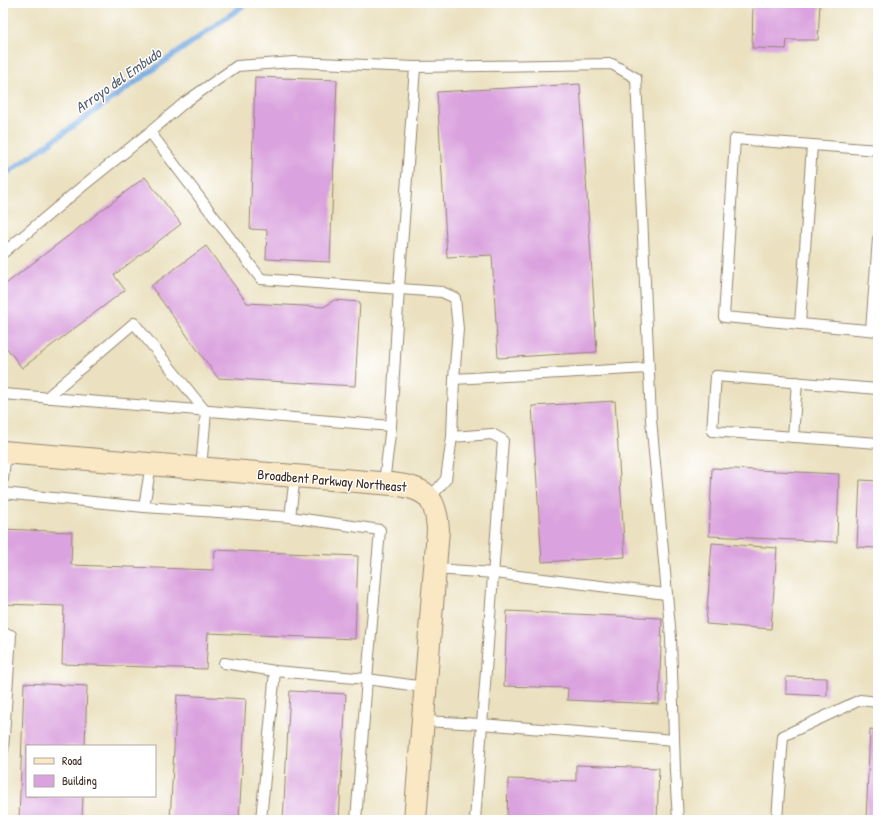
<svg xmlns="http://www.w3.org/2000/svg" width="881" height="823" viewBox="0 0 881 823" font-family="'Patrick Hand',sans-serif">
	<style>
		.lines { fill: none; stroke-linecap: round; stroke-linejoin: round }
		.stream { stroke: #75aae3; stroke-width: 5.5 }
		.building { fill: #daa2de }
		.lane-casing { stroke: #93866f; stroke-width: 12 }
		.secondary-casing { stroke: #93866f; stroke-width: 24 }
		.lane { stroke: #fff; stroke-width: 10 }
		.secondary { stroke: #fae7c3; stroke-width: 22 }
		.labels { text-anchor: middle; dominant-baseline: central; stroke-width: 3; stroke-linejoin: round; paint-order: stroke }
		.street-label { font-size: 14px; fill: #3b2a1e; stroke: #fff }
		.water-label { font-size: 15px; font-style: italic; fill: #525d6d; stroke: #fff }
	</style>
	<rect width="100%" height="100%" fill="#fff"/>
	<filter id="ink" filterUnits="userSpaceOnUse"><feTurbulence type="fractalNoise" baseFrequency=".025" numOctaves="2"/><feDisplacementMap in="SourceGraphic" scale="8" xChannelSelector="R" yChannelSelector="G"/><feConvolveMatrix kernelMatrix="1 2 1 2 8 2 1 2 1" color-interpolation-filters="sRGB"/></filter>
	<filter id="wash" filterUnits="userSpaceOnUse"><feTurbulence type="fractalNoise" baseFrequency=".012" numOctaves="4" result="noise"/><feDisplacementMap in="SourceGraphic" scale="16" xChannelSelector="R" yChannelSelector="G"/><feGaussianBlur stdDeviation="0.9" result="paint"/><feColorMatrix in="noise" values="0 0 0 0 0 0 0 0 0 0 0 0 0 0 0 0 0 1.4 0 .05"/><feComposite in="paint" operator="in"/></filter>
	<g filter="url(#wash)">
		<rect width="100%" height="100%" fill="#ebe1c0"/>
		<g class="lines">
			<!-- stream -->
			<polyline class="stream" points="3,176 247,3"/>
		</g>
		<g id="blocks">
			<!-- building -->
			<g class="building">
				<polygon points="753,3 820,3 818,40 787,40 786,49 752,48"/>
				<polygon points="255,77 337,80 330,262 266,259 267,230 250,229"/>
				<polygon points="580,84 597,352 498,358 492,255 447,257 437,92"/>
				<polygon points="145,177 181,224 114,275 125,290 22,368 3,343 3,286"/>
				<polygon points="206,246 247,303 324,307 334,300 360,302 355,386 218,378 151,286"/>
				<polygon points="615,401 625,557 542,562 532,406"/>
				<polygon points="712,468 839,474 837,542 709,536"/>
				<polygon points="860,480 878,481 878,548 857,547"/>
				<polygon points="3,529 72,532 71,565 214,570 215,550 358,556 355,639 208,633 206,669 62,664 64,606 3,604"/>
				<polygon points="712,543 777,548 771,629 706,624"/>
				<polygon points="507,611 662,618 659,704 567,700 568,688 504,686"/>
				<polygon points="786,677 827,678 827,696 786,694"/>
				<polygon points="24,683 87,686 85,746 27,746 27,796 83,796 82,820 19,820"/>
				<polygon points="290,691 346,694 339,820 283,820"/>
				<polygon points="177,695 246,699 239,820 170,820"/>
				<polygon points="870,729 878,730 878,820 866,820"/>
				<polygon points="576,765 659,768 657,820 507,820 508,779 576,781"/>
			</g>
		</g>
	</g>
	<g filter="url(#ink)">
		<use href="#blocks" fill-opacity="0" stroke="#93866f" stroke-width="1"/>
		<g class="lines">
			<defs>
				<g id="lane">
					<polyline points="415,67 612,64 636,78 651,419 671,638 675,771 678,820"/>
					<polyline points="150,132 261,279 442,292 455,298 458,329 454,379 452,437 446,479 430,498"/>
					<polyline points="878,150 735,139 724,317 878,331"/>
					<polyline points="3,253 84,185 150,132 184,103 237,66 294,62 415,67 399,288 391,426 384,483"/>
					<polyline points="800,324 812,145"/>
					<polyline points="871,330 878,239"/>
					<polyline points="454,379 648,368"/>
					<polyline points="878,389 716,376 712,431 878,443"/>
					<polyline points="3,394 391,426"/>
					<polyline points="46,398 134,323 206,412 201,468"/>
					<polyline points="452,437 492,434 503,440 475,820"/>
					<polyline points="793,437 797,382"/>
					<polyline points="3,479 6,452"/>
					<polyline points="3,493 144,507 290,517 380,530 367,679 356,820"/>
					<polyline points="144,507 151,464"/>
					<polyline points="290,517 295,476"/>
					<polyline points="435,569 494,573 666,594"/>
					<polyline points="3,634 11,635 3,750"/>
					<polyline points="224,663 275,671 367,679 425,687"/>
					<polyline points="423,721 481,724 674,740"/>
					<polyline points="261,820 275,671"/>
					<polyline points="777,820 783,736 860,700 878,702"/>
				</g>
				<path id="secondary" d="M3,452L392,484C425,488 436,495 438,530L415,820"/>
			</defs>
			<!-- lane casing -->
			<use href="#lane" class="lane-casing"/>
			<!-- secondary casing -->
			<use href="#secondary" class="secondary-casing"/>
			<!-- lane -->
			<use href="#lane" class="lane"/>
			<!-- secondary -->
			<use href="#secondary" class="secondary"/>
		</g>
	</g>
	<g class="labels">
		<!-- street labels -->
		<g class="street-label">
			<text transform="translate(332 480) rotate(5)">Broadbent Parkway Northeast</text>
		</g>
		<!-- water labels -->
		<g class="water-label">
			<text transform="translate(118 80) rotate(-35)">Arroyo del Embudo</text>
		</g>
	</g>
	<!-- margin -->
	<rect width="881" height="823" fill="none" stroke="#fff" stroke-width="16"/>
	<!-- legend -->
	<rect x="26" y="745" width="130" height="52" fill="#ffffff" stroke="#b1aaa5"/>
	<rect x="34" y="758" width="20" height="6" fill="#fae7c3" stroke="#b1aaa5"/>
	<text x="62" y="765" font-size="12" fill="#3b2a1e">Road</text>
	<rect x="34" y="775" width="20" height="12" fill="#daa2de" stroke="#b1aaa5"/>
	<text x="62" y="785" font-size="12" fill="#3b2a1e">Building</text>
</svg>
